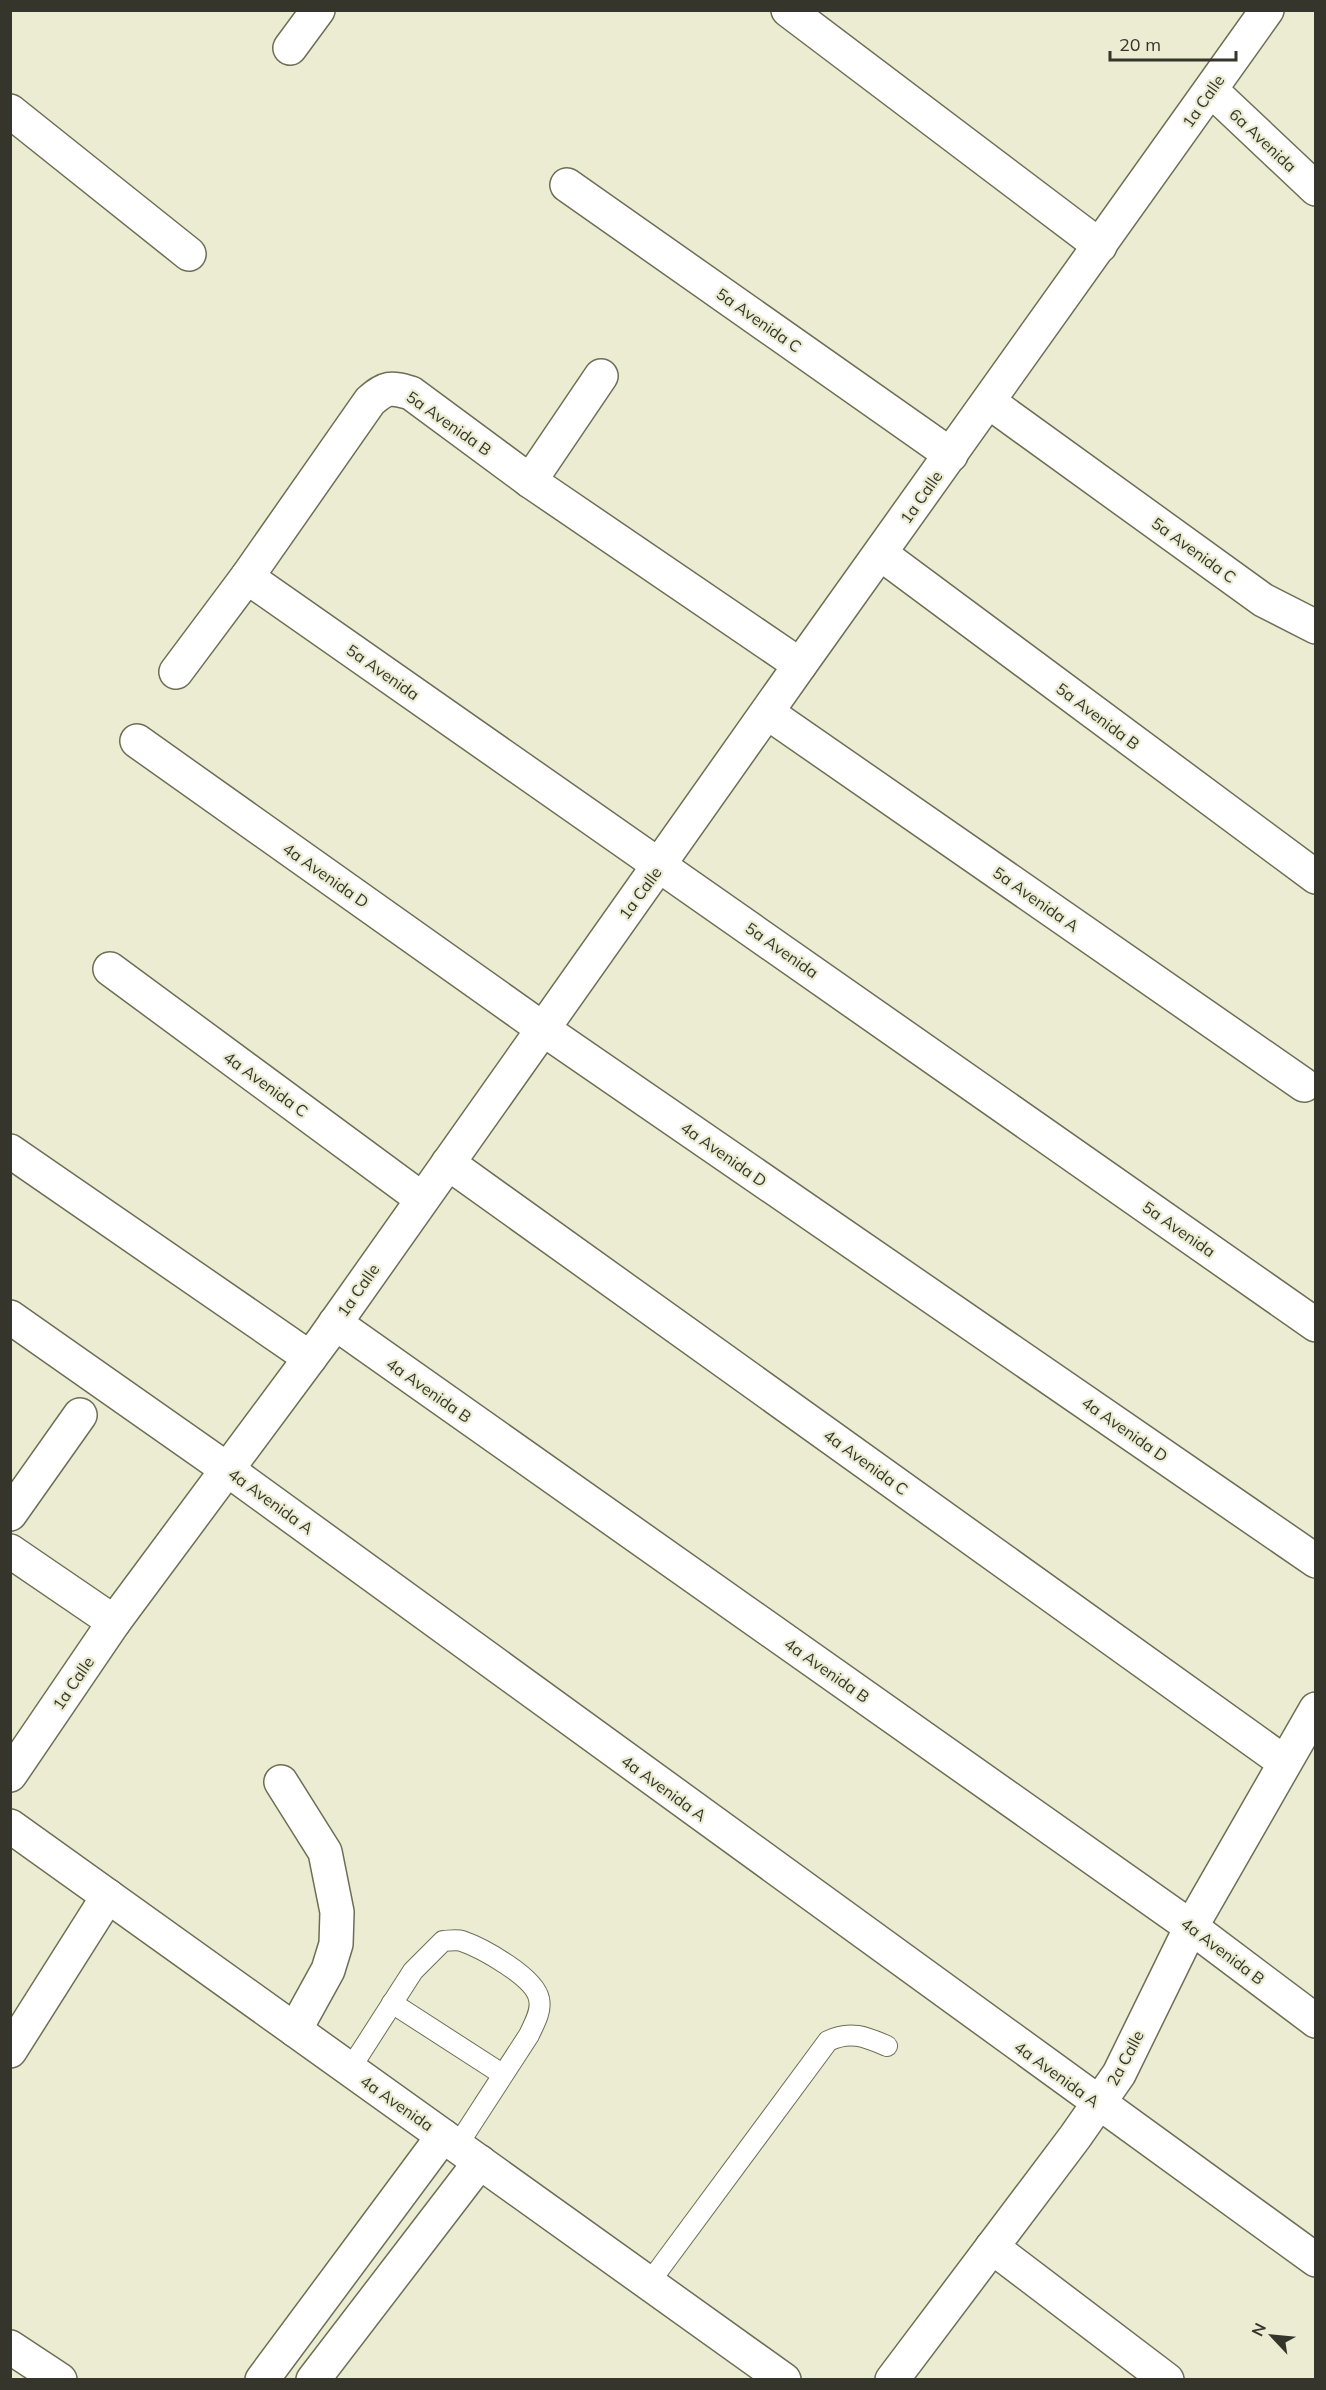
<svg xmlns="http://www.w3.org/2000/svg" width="1326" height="2390" viewBox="0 0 1326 2390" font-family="Mulish,sans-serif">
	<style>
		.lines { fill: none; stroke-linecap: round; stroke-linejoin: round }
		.lane-casing { stroke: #6e6e56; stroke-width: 22 }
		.street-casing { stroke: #6e6e56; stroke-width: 36 }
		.secondary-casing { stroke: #6e6e56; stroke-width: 36 }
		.lane { stroke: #fff; stroke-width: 20 }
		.street { stroke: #fff; stroke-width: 33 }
		.secondary { stroke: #fff; stroke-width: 33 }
		.labels { text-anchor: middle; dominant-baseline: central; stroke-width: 4.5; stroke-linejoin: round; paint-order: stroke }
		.street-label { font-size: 16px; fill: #35352b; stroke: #ebecd1 }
	</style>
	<rect width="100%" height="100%" fill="#ebecd1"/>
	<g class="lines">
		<defs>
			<g id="lane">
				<polyline points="392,2003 502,2074"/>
				<path d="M350,2069L413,1971L443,1941C449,1941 456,1939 462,1941C482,1948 535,1977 539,1999C542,2011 534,2024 529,2035L457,2146"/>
				<path d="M649,2283L828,2041C850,2030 866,2037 887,2046"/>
			</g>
			<g id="street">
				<polyline points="788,10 1100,246"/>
				<polyline points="290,48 318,10"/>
				<polyline points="1211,90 1316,189"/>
				<polyline points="10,111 189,254"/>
				<polyline points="567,185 951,455"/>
				<polyline points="989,402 1263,600 1316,627"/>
				<polyline points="530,481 601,376"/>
				<polyline points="881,554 1316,877"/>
				<polyline points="247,577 1316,1325"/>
				<path d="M176,672L247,577L370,401C386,387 390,387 411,393L530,481L800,665"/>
				<polyline points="768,713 1304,1085"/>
				<polyline points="137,741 543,1029 1316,1561"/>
				<polyline points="110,969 422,1199"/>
				<polyline points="10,1151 310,1358"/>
				<polyline points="448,1163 1284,1762"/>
				<polyline points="10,1317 228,1470 1316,2260"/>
				<polyline points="335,1323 1191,1927 1316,2021"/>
				<polyline points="10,1514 80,1415"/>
				<polyline points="10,1551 114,1622"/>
				<polyline points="281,1782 325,1852 337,1912 336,1944 328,1970 295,2030"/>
				<polyline points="10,2051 108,1896"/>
				<polyline points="992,2247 1167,2380"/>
				<polyline points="10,2347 60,2380"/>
				<polyline points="262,2380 443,2136"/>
				<polyline points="313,2380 480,2162"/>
				<polyline points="892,2380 1075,2137 1119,2074 1191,1927 1316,1709"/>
			</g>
			<g id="secondary">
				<polyline points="10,1775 114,1622 324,1339 800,665 1267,10"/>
				<polyline points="10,1826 784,2380"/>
			</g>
		</defs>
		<!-- lane casing -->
		<use href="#lane" class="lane-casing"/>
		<!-- street casing -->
		<use href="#street" class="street-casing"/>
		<!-- secondary casing -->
		<use href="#secondary" class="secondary-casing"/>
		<!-- lane -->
		<use href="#lane" class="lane"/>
		<!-- street -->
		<use href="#street" class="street"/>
		<!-- secondary -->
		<use href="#secondary" class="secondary"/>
	</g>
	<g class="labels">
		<!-- street labels -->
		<g class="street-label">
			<text transform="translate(1203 101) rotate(-55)">1a Calle</text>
			<text transform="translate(1263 140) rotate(43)">6a Avenida</text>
			<text transform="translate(759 320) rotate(35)">5a Avenida C</text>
			<text transform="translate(449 423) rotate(35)">5a Avenida B</text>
			<text transform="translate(921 497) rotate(-55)">1a Calle</text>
			<text transform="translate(1194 550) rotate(36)">5a Avenida C</text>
			<text transform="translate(383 672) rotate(35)">5a Avenida</text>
			<text transform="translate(1098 716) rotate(37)">5a Avenida B</text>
			<text transform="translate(326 875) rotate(35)">4a Avenida D</text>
			<text transform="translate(640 893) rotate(-54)">1a Calle</text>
			<text transform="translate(1036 899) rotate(35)">5a Avenida A</text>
			<text transform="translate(782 950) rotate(35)">5a Avenida</text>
			<text transform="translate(266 1084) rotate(36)">4a Avenida C</text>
			<text transform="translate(724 1154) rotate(35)">4a Avenida D</text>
			<text transform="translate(1179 1229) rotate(35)">5a Avenida</text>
			<text transform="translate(358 1290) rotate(-55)">1a Calle</text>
			<text transform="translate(429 1390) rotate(35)">4a Avenida B</text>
			<text transform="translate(1125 1429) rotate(35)">4a Avenida D</text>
			<text transform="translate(866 1462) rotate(36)">4a Avenida C</text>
			<text transform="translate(271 1501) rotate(36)">4a Avenida A</text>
			<text transform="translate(827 1670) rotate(35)">4a Avenida B</text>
			<text transform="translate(73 1683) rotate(-56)">1a Calle</text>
			<text transform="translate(664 1788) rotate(36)">4a Avenida A</text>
			<text transform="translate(1223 1951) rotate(37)">4a Avenida B</text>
			<text transform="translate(1125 2058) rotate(-62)">2a Calle</text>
			<text transform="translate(1057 2074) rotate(36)">4a Avenida A</text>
			<text transform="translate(397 2103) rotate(35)">4a Avenida</text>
		</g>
	</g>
	<!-- border -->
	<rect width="1326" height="2390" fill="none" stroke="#35352b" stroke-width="24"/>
	<!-- north arrow -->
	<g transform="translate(1272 2336) rotate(296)" stroke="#ebecd1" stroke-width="4.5" paint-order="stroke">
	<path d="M0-4.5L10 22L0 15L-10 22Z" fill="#35352b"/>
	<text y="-9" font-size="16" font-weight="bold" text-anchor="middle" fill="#35352b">N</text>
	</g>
	<!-- scale -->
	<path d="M1110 51v9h126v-9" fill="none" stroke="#35352b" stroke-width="3"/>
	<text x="1119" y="51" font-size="18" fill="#35352b" stroke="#ebecd1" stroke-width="4.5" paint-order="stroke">20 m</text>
</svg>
